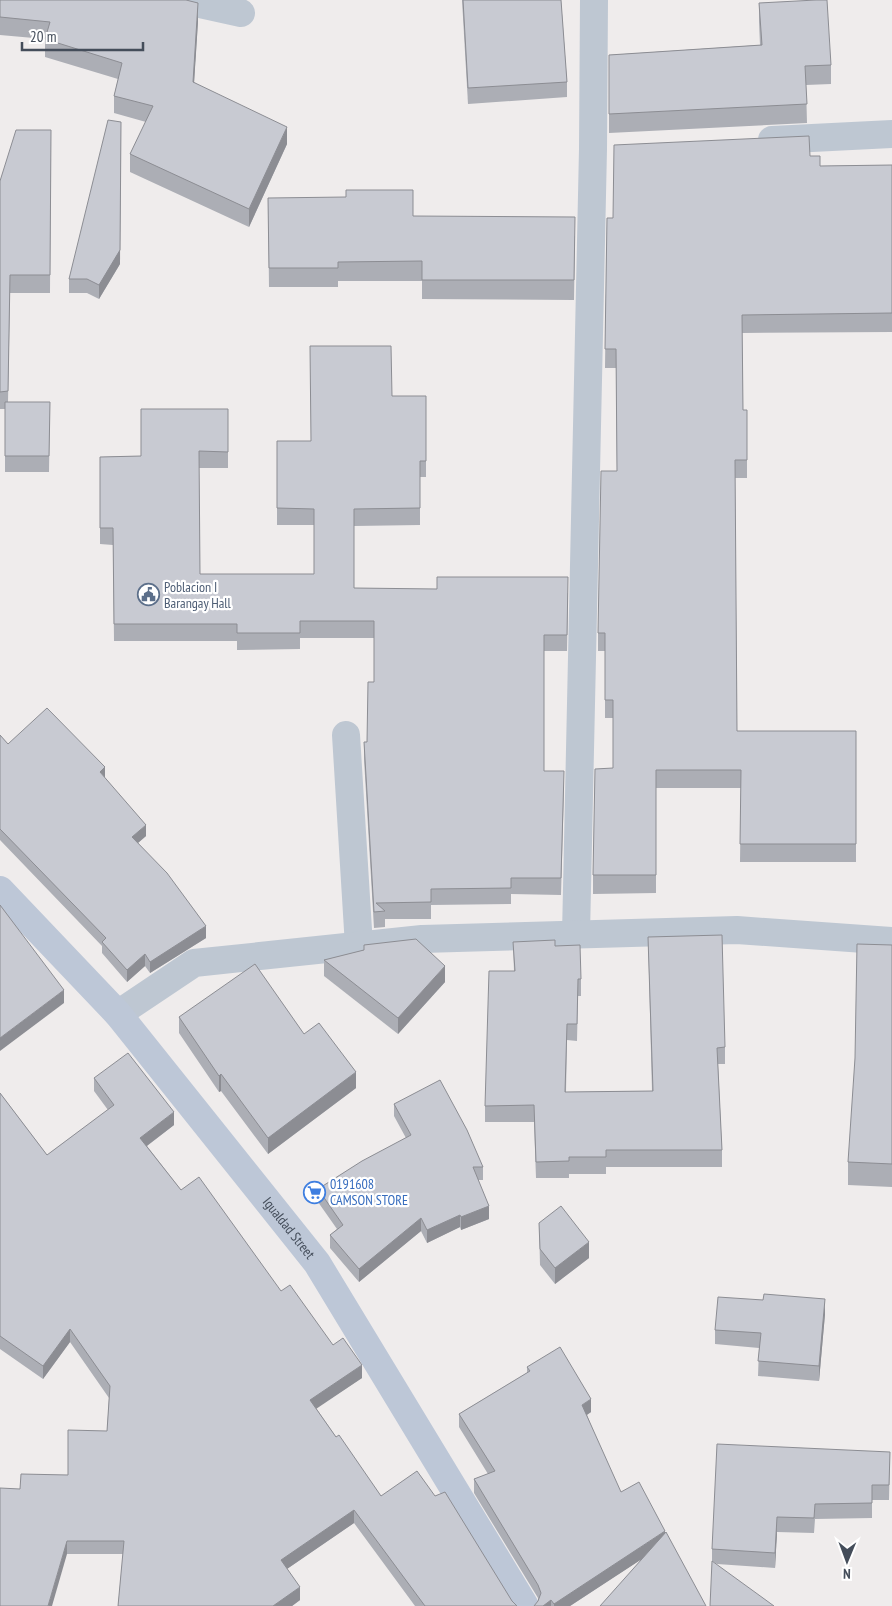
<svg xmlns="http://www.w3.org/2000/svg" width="892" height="1606" viewBox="0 0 892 1606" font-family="'PT Sans Narrow',sans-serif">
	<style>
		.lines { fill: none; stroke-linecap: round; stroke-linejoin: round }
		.street { stroke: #bec7d2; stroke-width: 28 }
		.secondary { stroke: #bdc7d7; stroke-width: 28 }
		.wall { fill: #acaeb5 }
		.shaded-wall { fill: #8c8d93 }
		.building { fill: #c8cad2; stroke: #8c8d93 }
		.labels { text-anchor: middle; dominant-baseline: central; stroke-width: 4.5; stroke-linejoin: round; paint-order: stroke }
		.service-label { font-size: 14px; fill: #4e5e75; stroke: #fff; text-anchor: start }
		.shop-label { font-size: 14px; fill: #366cbe; stroke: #fff; text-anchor: start }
		.street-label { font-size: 14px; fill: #444d5a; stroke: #fff }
	</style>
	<rect width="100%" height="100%" fill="#efecec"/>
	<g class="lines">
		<!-- street -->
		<g class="street">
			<polyline points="182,0 241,13"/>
			<polyline points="772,140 892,134"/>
			<polyline points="346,735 359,946"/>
			<polyline points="576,935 593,149 594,0"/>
			<polyline points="118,1014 194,963 422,939 737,930 892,941"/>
		</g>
		<!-- secondary -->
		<path class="secondary" id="s1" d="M0,890L118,1014L317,1263L525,1606"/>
	</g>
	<!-- wall -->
	<g class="wall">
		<polygon points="0,0 198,21 194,82 287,144 249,227 130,172 130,154 146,122 114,113 114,96 118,79 45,57 45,39 0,35"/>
		<polygon points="462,0 561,0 567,82 567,97 468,104"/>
		<polygon points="759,3 831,65 831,84 806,85 807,123 609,133 609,55 760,45 759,22"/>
		<polygon points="51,130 50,293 10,293 8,402 50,402 49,472 5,472 5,409 0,409 0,181"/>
		<polygon points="810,156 820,166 892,165 892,332 742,333 743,410 747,410 747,478 735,478 737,731 856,731 856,862 740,862 741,788 656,788 656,893 593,894 593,875 613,768 613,718 605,718 605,651 598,651 598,633 617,471 616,368 605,368 607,218 613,218"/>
		<polygon points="268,198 575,236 574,300 422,299 422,281 338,281 338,287 269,287"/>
		<polygon points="120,264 99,299 87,293 69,293 69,279"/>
		<polygon points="392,396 426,396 426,477 420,477 420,525 354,526 354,588 568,593 567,651 544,651 544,771 564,787 561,895 511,894 511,904 431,905 431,919 385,919 385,927 374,928 364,759 364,742 367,742 374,682 374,638 300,638 300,649 237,650 237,641 114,641 113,545 100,544 100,457 141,456 228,409 228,468 199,468 200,574 314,574 314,525 277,525 277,441 311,441"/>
		<polygon points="0,735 8,744 105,778 146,836 138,843 206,938 150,973 145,966 127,982 102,953 102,946 0,840"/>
		<polygon points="648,937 725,1047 725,1064 718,1064 722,1150 722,1167 606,1167 606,1174 569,1174 569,1178 536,1178 534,1122 485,1122 485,1106 514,971 513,942 555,946 581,979 581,996 578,996 577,1041 567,1040 566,1092 652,1091"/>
		<polygon points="892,945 892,1187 848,1185 848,1162"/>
		<polygon points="364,950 445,982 398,1034 324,976 324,960"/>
		<polygon points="179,1017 304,1034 356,1088 268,1154 221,1091 219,1092 179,1033"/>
		<polygon points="94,1078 174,1125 147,1146 181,1190 281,1291 333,1345 362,1378 316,1408 336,1437 381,1496 435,1496 512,1601 517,1606 415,1606 354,1523 287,1569 300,1600 292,1606 118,1606 123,1554 67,1554 20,1489 68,1475 107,1431 109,1398 70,1342 43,1379 0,1349 0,1093 47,1155 108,1110 94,1091"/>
		<polygon points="394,1104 483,1167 483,1180 478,1180 489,1219 461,1230 460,1227 427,1243 421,1231 359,1282 330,1248 330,1235 337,1229 318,1202 318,1189 406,1138 394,1116"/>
		<polygon points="539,1223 589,1258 555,1284 540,1265"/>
		<polygon points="763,1300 825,1314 819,1381 758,1376 759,1348 715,1344 715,1330"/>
		<polygon points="527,1367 591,1412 587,1415 643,1558 570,1606 534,1606 538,1601 538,1598 474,1493 474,1479 488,1474 459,1427 459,1414 527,1373"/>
		<polygon points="890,1452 889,1500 872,1500 872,1518 815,1519 814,1533 777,1532 775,1568 717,1564 712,1561 712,1549"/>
	</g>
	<!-- shaded-wall -->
	<g class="shaded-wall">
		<polygon points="198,3 198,21 193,100 193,82"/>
		<polygon points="121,122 120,264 99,299 99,285"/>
		<polygon points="287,127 287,144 249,227 249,209"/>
		<polygon points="105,767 105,778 100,772"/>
		<polygon points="146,825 146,836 132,848 132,837"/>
		<polygon points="206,926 206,938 150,973 150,962"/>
		<polygon points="145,954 145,966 127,982 127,970"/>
		<polygon points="445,966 445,982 398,1034 398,1018"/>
		<polygon points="64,990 64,1003 0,1051 0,1038"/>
		<polygon points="356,1072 356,1088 268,1154 268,1138"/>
		<polygon points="221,1074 221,1091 219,1092 219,1076"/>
		<polygon points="174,1112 174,1125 140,1151 140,1138"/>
		<polygon points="489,1206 489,1219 461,1230 461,1217"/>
		<polygon points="460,1215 460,1227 427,1243 427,1230"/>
		<polygon points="421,1218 421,1231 359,1282 359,1269"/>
		<polygon points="589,1242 589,1258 555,1284 555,1268"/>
		<polygon points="825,1299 825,1314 819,1381 819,1366"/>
		<polygon points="70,1329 70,1342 43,1379 43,1366"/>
		<polygon points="362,1365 362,1378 310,1413 310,1400"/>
		<polygon points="591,1399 591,1412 582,1418 582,1405"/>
		<polygon points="354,1510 354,1523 281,1573 281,1560"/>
		<polygon points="777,1517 777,1532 775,1568 775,1553"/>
		<polygon points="665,1531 665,1544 570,1606 554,1606 554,1604"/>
		<polygon points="67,1541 67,1554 52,1606 48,1606"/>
		<polygon points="300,1587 300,1600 292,1606 273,1606"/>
		<polygon points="551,1600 551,1606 543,1606"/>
	</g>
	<!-- building -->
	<g class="building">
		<polygon points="0,0 186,0 198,3 193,82 287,127 249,209 130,154 153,106 114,96 122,63 45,39 50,22 0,17"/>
		<polygon points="463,0 561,0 567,82 468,88"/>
		<polygon points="816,0 827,0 831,65 805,66 807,104 609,114 609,55 762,45 759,3"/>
		<polygon points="108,120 121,122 120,250 99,285 87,279 69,279"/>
		<polygon points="16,130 51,130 50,275 10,275 8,391 0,392 0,181"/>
		<polygon points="809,136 810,156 820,156 820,166 892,165 892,313 742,315 743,410 747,410 747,460 735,460 737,731 856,731 856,844 740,844 741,770 656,770 656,875 593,875 595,769 613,768 613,700 605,700 605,633 598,633 601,471 617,471 616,349 605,349 607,218 613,218 614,145"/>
		<polygon points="346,190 413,190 413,216 575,217 574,280 422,280 422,261 338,262 338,268 269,268 268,198 346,197"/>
		<polygon points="310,346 391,346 392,396 426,396 426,461 420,461 420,508 354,509 354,588 437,589 437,577 568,577 567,635 544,635 544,771 564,771 561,878 511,878 511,888 431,889 431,902 376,903 385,911 374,912 364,742 367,742 368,682 374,682 374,621 300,621 300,633 237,633 237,624 114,624 113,528 100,528 100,457 141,456 141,409 228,409 228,452 199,451 200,574 314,574 314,509 277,508 277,441 311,441"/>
		<polygon points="5,402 50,402 49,456 5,456"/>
		<polygon points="47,708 105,767 100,772 146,825 132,837 167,873 206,926 150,962 145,954 127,970 102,942 106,938 0,829 0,735 8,744"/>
		<polygon points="0,905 64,990 0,1038"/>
		<polygon points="722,935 725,1047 717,1048 722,1150 606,1150 606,1157 569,1157 569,1161 536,1162 534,1105 485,1106 489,971 515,971 513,942 555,940 555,946 580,945 581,979 578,979 577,1024 567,1024 565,1092 653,1091 648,937"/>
		<polygon points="416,939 445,966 398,1018 324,960 364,950 364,945"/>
		<polygon points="857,944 892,945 892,1164 848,1162 855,1058"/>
		<polygon points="255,964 304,1034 319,1023 356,1072 268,1138 221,1074 219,1076 179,1017"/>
		<polygon points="128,1053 174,1112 140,1138 181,1190 199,1177 281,1291 290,1285 333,1345 343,1338 362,1365 310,1400 336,1437 339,1435 381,1496 417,1471 435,1496 445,1492 512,1601 517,1606 425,1606 354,1510 281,1560 300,1587 273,1606 118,1606 124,1541 67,1541 48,1606 0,1606 0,1488 20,1489 21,1474 68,1475 68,1430 107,1431 110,1386 70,1329 43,1366 0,1336 0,1093 47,1155 114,1105 94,1078"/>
		<polygon points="440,1080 467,1130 483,1167 473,1167 489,1206 461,1217 460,1215 427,1230 421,1218 359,1269 330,1235 343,1225 318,1189 362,1161 411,1135 394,1104"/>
		<polygon points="561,1206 589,1242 555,1268 540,1249 539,1223"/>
		<polygon points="764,1294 825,1299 819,1366 758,1361 761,1333 715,1330 718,1297 763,1300"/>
		<polygon points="560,1347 591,1399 582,1405 621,1492 639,1482 665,1531 554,1604 551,1600 543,1606 534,1606 538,1601 541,1593 538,1585 474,1479 495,1471 459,1414 530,1371 527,1367"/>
		<polygon points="717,1444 890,1452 889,1485 872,1485 872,1503 815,1504 814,1518 777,1517 775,1553 712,1549"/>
		<polygon points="666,1532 706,1606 600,1606"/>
		<polygon points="712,1561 774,1606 710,1606"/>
	</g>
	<!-- icons -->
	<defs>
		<symbol id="civic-ring" viewBox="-11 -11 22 22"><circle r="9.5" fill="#fff" stroke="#5c6f8a" stroke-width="1.5"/><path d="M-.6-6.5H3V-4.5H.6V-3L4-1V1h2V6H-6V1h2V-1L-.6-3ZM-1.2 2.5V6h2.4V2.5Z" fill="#5c6f8a"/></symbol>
		<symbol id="supermarket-ring" viewBox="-11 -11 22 22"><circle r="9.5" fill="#fff" stroke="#3f7fe0" stroke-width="1.5"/><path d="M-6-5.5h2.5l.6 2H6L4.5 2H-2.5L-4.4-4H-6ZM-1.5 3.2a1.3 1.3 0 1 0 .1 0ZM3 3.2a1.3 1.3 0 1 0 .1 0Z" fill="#3f7fe0"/></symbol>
	</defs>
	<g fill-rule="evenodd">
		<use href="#civic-ring" x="136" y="582" width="25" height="25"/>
		<use href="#supermarket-ring" x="302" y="1180" width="25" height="25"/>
	</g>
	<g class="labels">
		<!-- service labels -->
		<g class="service-label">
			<text x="164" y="587">Poblacion I<tspan x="164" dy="16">Barangay Hall</tspan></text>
		</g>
		<!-- shop labels -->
		<g class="shop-label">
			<text x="330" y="1184">0191608<tspan x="330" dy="16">CAMSON STORE</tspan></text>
		</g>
		<!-- street labels -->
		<g class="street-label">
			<text stroke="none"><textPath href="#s1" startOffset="445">Igualdad Street</textPath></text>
		</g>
	</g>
	<!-- north arrow -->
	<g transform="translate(847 1561) rotate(181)" stroke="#ffffff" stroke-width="4" paint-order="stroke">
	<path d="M0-4L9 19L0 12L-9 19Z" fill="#444d5a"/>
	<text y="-8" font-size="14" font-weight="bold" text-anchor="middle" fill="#444d5a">N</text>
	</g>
	<!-- scale -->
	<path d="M22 42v8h121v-8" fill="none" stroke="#444d5a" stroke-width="2.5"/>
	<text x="30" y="42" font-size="15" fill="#444d5a" stroke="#ffffff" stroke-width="4" paint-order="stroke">20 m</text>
</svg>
